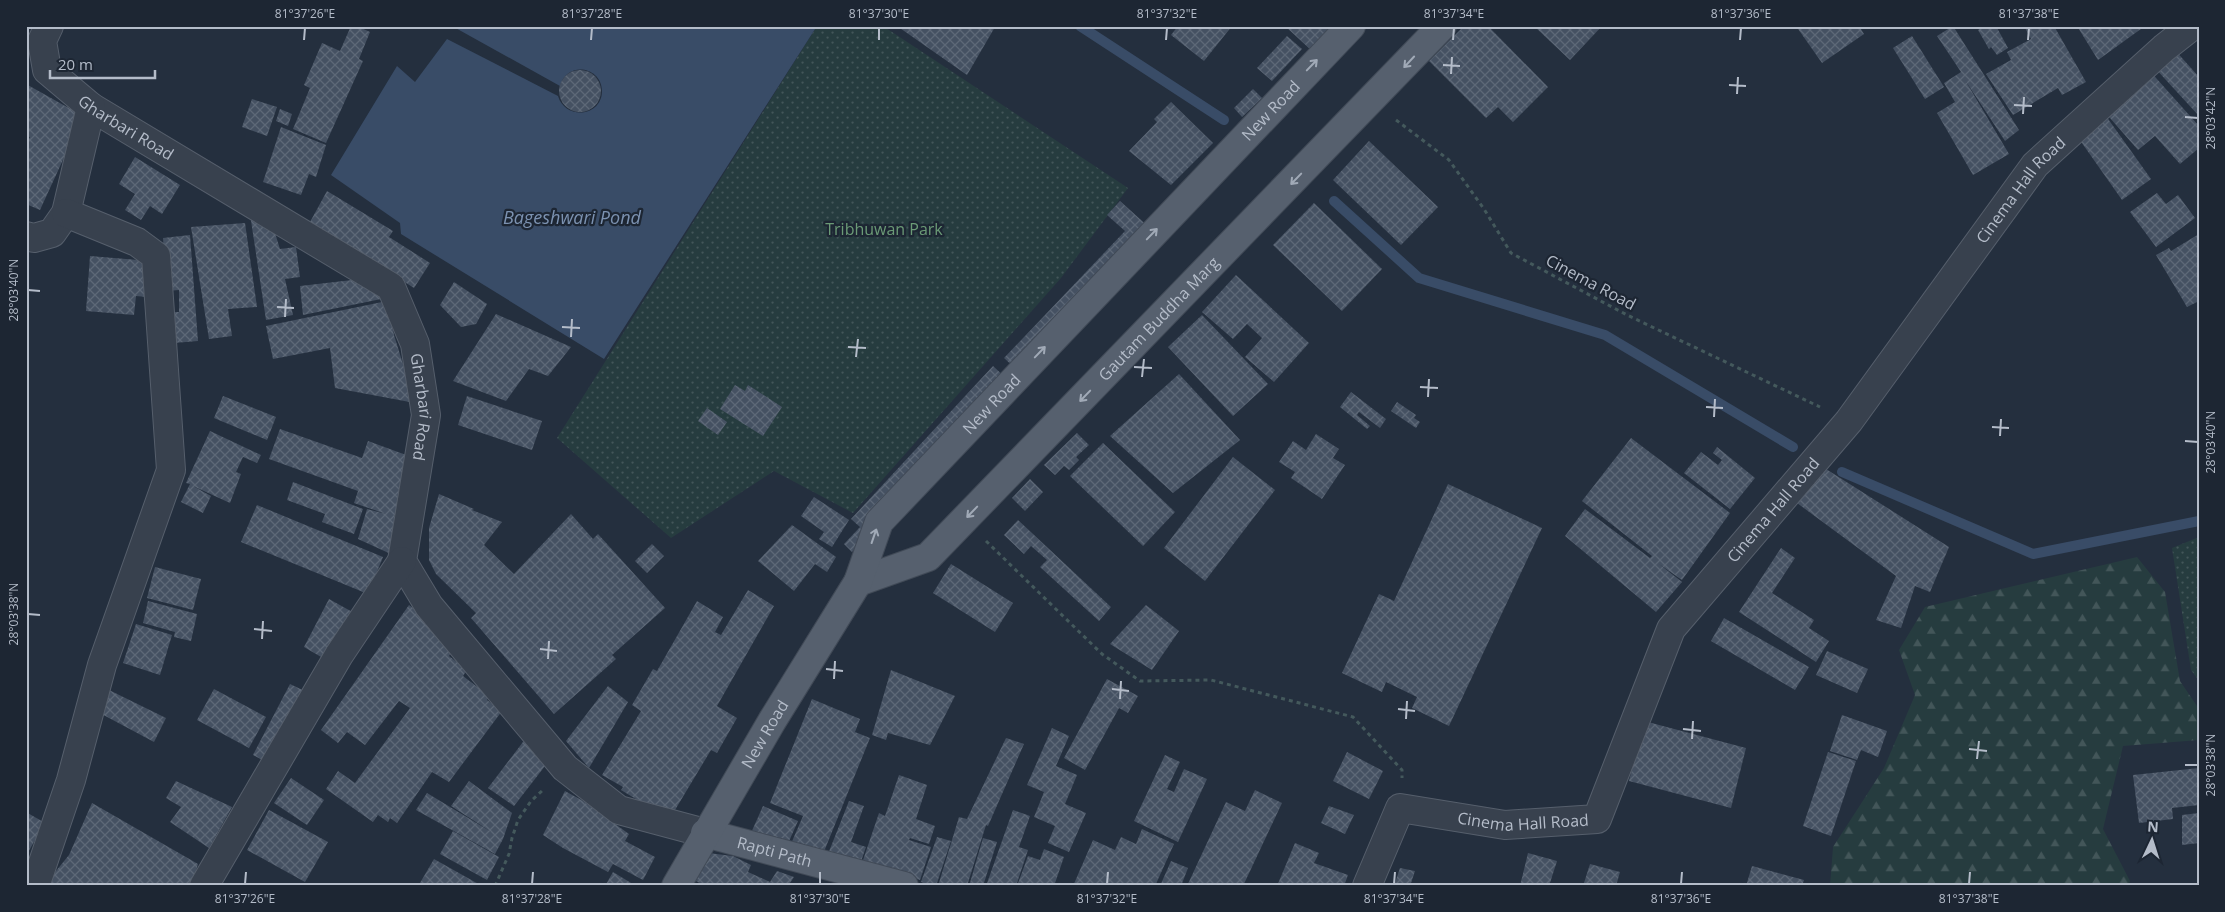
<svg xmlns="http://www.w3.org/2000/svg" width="2225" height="912" viewBox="0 0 2225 912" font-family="'Open Sans',sans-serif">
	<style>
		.green { fill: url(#green-dots) }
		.forest { fill: url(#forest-firs) }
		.water { fill: #394c67 }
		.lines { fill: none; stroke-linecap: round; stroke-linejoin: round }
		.stream { stroke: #394c67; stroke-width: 10 }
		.building { fill: url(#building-cross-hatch) }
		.minor-casing { stroke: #565f6c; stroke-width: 30 }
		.major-casing { stroke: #414a57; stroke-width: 30 }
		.path { stroke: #44595c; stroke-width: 3; stroke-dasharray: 4 4; stroke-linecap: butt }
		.minor { stroke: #38414e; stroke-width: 28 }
		.major { stroke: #56606e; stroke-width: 28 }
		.oneway { stroke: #a1aab7 }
		.ticks { fill: none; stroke: #b4bcc9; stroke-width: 2 }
		.labels { text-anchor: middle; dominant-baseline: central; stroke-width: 4.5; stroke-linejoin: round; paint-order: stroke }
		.street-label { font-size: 16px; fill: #b4bcc9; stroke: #1d2633 }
		.park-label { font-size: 16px; fill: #6b9a76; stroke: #1d2633 }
		.water-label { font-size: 18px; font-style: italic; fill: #7c92b1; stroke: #1d2633 }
		.neatline { fill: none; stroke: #b4bcc9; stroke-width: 2 }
		.ticks-label { font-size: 12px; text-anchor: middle; fill: #b4bcc9 }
	</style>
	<defs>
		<pattern id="green-dots" width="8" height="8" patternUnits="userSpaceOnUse" patternTransform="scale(1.25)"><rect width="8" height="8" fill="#263c3f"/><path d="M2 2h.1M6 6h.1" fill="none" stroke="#435659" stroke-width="1.8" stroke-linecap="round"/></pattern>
		<pattern id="forest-firs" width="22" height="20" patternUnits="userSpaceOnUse" patternTransform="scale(1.25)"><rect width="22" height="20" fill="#263c3f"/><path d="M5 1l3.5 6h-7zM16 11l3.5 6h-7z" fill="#435659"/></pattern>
		<pattern id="building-cross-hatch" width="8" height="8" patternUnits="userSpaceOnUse" patternTransform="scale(1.25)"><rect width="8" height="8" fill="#455162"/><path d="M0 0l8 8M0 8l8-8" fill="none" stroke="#5d6877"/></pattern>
	</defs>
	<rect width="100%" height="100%" fill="#242f3e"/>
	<!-- green -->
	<g class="green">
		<polygon points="817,26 883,26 1128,188 1061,278 853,513 774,471 671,538 557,438"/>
		<polygon points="2199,537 2199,681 2191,670 2172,548"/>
	</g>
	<!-- forest -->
	<polygon class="forest" points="2137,557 2165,592 2180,681 2199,709 2199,740 2123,746 2103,829 2130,881 2128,886 1830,886 1833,847 1884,768 1915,695 1899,650 1925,607"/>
	<!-- water -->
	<path class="water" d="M452,26H817L604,359L401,234L400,223L331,175L397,66L415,82L447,39L558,96C565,120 601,117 602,92C603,67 567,60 560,86Z"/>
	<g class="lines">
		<!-- stream -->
		<g class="stream">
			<polyline points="1080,26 1224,120"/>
			<polyline points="1334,201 1419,278 1605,335 1793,447"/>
			<polyline points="1842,472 2033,554 2199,521"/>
		</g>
	</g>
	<!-- building -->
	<g class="building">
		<polygon points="351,26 357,26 370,32 359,59 363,61 326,143 293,129 310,88 304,85 322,43 340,51"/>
		<polygon points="897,26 994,26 995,27 967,75"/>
		<polygon points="1178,26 1232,26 1204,61 1171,35"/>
		<polygon points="1285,26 1332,26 1311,50"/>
		<polygon points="1464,26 1488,26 1548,87 1513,122 1498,107 1486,118 1429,61"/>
		<polygon points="1534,26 1602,26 1570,60"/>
		<polygon points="1796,26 1859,26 1864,34 1822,63"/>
		<polygon points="1953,26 2019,130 2005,141 1965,80 2009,154 1973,175 1937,113 1955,102 1944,83 1961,72 1937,36"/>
		<polygon points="1985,26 1996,26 2008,48 1997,55 1991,47 1989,49 1978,30"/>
		<polygon points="2024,26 2054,26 2086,82 2062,95 2058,88 2013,115 1986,74 2011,60 2007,52 2031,39"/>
		<polygon points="2077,26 2145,26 2098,60"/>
		<polygon points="1287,36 1302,49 1272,81 1257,68"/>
		<polygon points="1912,36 1944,87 1925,99 1893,48"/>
		<polygon points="2174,49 2199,77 2199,116 2154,67"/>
		<polygon points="2148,69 2199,126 2199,148 2180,164 2155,136 2138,150 2103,110"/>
		<circle cx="580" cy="91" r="21"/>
		<polygon points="26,84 83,116 40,210 26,204 26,145 30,137 26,136"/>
		<polygon points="1253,89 1262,98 1242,117 1234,108"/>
		<polygon points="252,99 277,107 267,136 242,127"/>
		<polygon points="1171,102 1213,143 1171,185 1129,151 1157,122 1154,119"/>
		<polygon points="280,109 292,114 288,126 276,121"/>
		<polygon points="2106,116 2151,179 2122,200 2077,136"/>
		<polygon points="281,127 326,145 316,177 309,174 301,195 263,182"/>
		<polygon points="1369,141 1438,207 1401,245 1333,180"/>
		<polygon points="135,157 180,185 162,214 150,206 141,220 125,210 135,194 119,184"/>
		<polygon points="327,191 393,231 389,237 430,263 414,288 310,222"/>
		<polygon points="2157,193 2166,204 2178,195 2195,218 2156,247 2130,212"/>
		<polygon points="1120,201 1151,229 1017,370 1004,358 1125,231 1107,215"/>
		<polygon points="1314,203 1382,269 1342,311 1273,245"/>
		<polygon points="250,214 274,230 280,249 296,247 300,277 285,279 293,315 266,320"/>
		<polygon points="245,223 257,307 228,309 232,336 209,339 191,227"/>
		<polygon points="2199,234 2199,301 2187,307 2156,255 2169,248 2171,251"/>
		<polygon points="190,235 198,341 174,343 171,312 179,312 179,290 167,291 163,238"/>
		<polygon points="90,256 150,261 147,297 136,296 134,315 86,311"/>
		<polygon points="1236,275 1309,343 1274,382 1245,357 1262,338 1247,324 1233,339 1202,312"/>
		<polygon points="361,279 391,297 303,315 300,286"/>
		<polygon points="454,282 487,304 476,324 461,327 440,305"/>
		<polygon points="387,301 394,335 415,403 335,388 330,348 273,359 266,326"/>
		<polygon points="496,314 571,347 548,376 529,369 506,401 453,381"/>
		<polygon points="1202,315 1268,384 1233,416 1168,347"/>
		<polygon points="993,366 1007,379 852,552 844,544 860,527 851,519"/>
		<polygon points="1179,374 1240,440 1173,493 1110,436"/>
		<polygon points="735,385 745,391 748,385 782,407 763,436 720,409"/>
		<polygon points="1351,392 1386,419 1380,428 1359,412 1357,415 1370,426 1367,429 1340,407"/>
		<polygon points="223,396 276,417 267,440 214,418"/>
		<polygon points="467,396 542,421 532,450 458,425"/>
		<polygon points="1397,402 1416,415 1414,418 1420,422 1416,428 1391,411"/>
		<polygon points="707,408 727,422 718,435 698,421"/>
		<polygon points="280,429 362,458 368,441 417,459 394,517 393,555 358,539 367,509 386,514 354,503 358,491 269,459"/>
		<polygon points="210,431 261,455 257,463 243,457 236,472 241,474 230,503 193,486 211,496 203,513 181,502 190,484 186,483"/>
		<polygon points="1077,433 1089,445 1076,457 1079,460 1069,470 1064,466 1055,475 1044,465"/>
		<polygon points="1316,434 1339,449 1333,458 1345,465 1322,499 1291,478 1295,472 1279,462 1293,441 1306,450"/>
		<polygon points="1631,438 1730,513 1682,580 1659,564 1682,582 1656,612 1565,536 1585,509 1650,558 1652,556 1582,501"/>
		<polygon points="1103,443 1175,512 1143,546 1070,476"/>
		<polygon points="1717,447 1755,478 1730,509 1684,473 1701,452 1718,465 1722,460 1713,453"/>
		<polygon points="1233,457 1275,490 1205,581 1164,548"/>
		<polygon points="1826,469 1949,547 1930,592 1915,586 1901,628 1876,620 1896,576 1797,503"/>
		<polygon points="1030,479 1043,492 1025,511 1012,498"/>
		<polygon points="293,482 363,509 354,534 322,522 325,514 287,500"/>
		<polygon points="1448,484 1542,528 1449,726 1412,708 1417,697 1386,682 1382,692 1342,673 1379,594 1394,601"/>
		<polygon points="439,494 474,509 472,510 502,522 484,545 514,574 571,514 593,539 598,534 665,608 612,655 616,659 554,714 471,618 476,613 436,574 429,560 429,528"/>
		<polygon points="814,497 849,520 832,547 819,539 824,532 801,516"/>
		<polygon points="257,505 383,557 368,594 241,542"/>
		<polygon points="1018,520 1111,607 1099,621 1040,567 1047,560 1031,546 1024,554 1004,535"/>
		<polygon points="792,525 836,557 827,572 815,564 794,591 758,561"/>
		<polygon points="652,544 664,556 647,573 635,561"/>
		<polygon points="1781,548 1795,558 1772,593 1814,620 1809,628 1829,641 1816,662 1739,612"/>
		<polygon points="951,564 1013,603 995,632 933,593"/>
		<polygon points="155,567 201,579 193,610 147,598"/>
		<polygon points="748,590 774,606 717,706 737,718 717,753 711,750 672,815 651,803 649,807 621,790 623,787 602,775 641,711 632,705 653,669 657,671 697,601 723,617 715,632 721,635"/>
		<polygon points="329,599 356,614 328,661 304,647"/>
		<polygon points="148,601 197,614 191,641 174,637 175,632 143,623"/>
		<polygon points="409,605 443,630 454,649 449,656 467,670 463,676 489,696 487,700 502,711 449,782 432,772 397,823 390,818 388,822 378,815 373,822 326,789 338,771 355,783 410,708 399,701 365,745 347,732 338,743 321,730"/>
		<polygon points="1146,605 1179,631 1152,670 1110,644"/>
		<polygon points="1724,618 1809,667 1795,690 1711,641"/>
		<polygon points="136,624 172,635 160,675 123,663"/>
		<polygon points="1827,651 1868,669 1857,693 1816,675"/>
		<polygon points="891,670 955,696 930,745 888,733 886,740 872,735"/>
		<polygon points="1107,679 1138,696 1128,713 1119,708 1085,770 1064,758"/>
		<polygon points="290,684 313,695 270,764 253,755"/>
		<polygon points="608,686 628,702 589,768 566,741"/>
		<polygon points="214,689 266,717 249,748 197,720"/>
		<polygon points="109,690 166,718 154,742 96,711"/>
		<polygon points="812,699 860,719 855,732 870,738 821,859 790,846 803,816 770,803"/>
		<polygon points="1842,715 1887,731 1878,757 1861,750 1857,760 1830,751"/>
		<polygon points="1644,721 1746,748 1731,808 1629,781"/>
		<polygon points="1052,728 1069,736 1056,766 1077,775 1065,804 1086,813 1069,852 1048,843 1055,826 1034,817 1044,792 1027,785"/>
		<polygon points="526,738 552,757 514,806 488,788"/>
		<polygon points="1006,738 1024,744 988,826 986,825 967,886 938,886 959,817 967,819"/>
		<polygon points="1347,752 1383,771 1369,799 1333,781"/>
		<polygon points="1828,752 1856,761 1831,836 1803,826"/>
		<polygon points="1165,755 1180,762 1167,789 1174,792 1184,769 1207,779 1178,842 1134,821"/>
		<polygon points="2199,768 2199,805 2172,808 2173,819 2139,823 2133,775"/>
		<polygon points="899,775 927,785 916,819 935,826 929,844 910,838 909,840 931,847 920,880 898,873 860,869 879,813 885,816"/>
		<polygon points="291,778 324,800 307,825 274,803"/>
		<polygon points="176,781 232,807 209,848 170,822 181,807 166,798"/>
		<polygon points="469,781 512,813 503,839 495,854 416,810 427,793 493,833 451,806"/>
		<polygon points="1255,790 1282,803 1243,886 1187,886 1226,802 1245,811"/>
		<polygon points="565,791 583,801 629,834 625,841 655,857 643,880 613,864 608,872 563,848 543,835"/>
		<polygon points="849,801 864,806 851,842 866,847 858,870 826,859"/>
		<polygon points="92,803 198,864 192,886 53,886 47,882 69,855"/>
		<polygon points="763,806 798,821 786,848 751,833"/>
		<polygon points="1329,806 1354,815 1345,834 1321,823"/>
		<polygon points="269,810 328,842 305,882 247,850"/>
		<polygon points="1013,810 1030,816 1019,847 1028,850 1016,886 986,886"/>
		<polygon points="26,812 45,823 27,854 26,853"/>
		<polygon points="2199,813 2199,843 2182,845 2182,815"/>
		<polygon points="1142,829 1174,844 1155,886 1073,886 1093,840 1115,850 1121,837 1136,844"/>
		<polygon points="453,831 499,857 487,880 440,854"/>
		<polygon points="937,837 951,841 936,886 933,886 921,882"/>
		<polygon points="983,838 997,842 983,886 969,886"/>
		<polygon points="1295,843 1319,853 1314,863 1348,875 1344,886 1277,886"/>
		<polygon points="1044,849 1064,857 1054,886 1017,886 1028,856 1040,860"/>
		<polygon points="708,853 733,856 751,865 748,872 770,882 777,871 794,877 788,886 705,886 694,880"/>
		<polygon points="1528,853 1557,861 1549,886 1520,886"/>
		<polygon points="434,859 482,886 424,886 420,883"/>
		<polygon points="1171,861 1188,868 1181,886 1160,886"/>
		<polygon points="1590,864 1620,872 1616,886 1583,886"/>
		<polygon points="1752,866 1804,880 1802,886 1746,886"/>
		<polygon points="1400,868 1415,871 1410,886 1394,886"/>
		<polygon points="613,872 636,886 605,886"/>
	</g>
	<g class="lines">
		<defs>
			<g id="minor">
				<path id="s1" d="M49,26L42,41L47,70L91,107L391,287L415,344L426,415L402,561L429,606L565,768L619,810L705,833"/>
				<polyline points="26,236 34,238 52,233 66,213 91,107"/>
				<polyline points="35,886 71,780 102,665 171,470 156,256 137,242 66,213"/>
				<polyline points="204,886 339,655 402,561"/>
				<path id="s2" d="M1367,886L1400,808L1505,825L1597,819L1671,629L1849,421L2035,165L2164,48L2192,26"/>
			</g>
			<g id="major">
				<path id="s3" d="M858,582L928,557L1442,26"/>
				<path id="s4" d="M705,833L904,886"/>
				<path id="s5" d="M676,886L772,721L858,582L879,522L1351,26"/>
			</g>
		</defs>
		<!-- minor casing -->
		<use href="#minor" class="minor-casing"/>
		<!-- major casing -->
		<use href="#major" class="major-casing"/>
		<!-- path -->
		<g class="path">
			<polyline points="1396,120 1449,160 1484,209 1511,253 1627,315 1820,407"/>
			<polyline points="986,541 1102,654 1140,681 1211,680 1353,717 1402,770 1402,778"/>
			<polyline points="495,886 509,854 512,838 518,820 531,801 543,790"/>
		</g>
		<!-- minor -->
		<use href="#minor" class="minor"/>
		<!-- major -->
		<use href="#major" class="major"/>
	</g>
	<!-- one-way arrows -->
	<defs><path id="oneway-shaft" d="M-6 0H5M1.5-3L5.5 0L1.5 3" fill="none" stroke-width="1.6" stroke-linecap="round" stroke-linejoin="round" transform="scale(1.25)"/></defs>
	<g class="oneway">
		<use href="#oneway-shaft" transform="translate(1409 62) rotate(133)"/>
		<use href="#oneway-shaft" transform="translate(1312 65) rotate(-46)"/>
		<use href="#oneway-shaft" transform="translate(1296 179) rotate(134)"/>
		<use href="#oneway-shaft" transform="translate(1152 234) rotate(-46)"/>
		<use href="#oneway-shaft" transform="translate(1040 352) rotate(-46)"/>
		<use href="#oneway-shaft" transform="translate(1085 396) rotate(134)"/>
		<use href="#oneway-shaft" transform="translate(972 512) rotate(134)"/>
		<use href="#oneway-shaft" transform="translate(874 536) rotate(-71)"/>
	</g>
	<!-- ticks -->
	<path class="ticks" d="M304,40L305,28M591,40L592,28M879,40V28M1166,40L1167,28M1453,40L1454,28M1740,40L1741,28M2028,40L2029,28M1443,65L1460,66M1451,74L1452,57M1729,85L1746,86M1737,94L1738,77M2014,105L2032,106M2023,114L2024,97M2185,117L2198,118M28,290L40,291M277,307L294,308M285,317L286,299M562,327L580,328M571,337L572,319M848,347L866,348M856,357L858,339M1134,367L1152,368M1142,377L1144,359M1420,387L1438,388M1428,397L1429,379M1706,407L1723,408M1714,417L1715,399M1992,427L2009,428M2000,436L2001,419M2185,441L2198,442M28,614L40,615M254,629L272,631M262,639L263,621M540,649L557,651M548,659L549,641M826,669L843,671M834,679L835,661M1112,689L1129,691M1120,699L1121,681M1398,709L1415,711M1406,719L1407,701M1683,729L1701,731M1692,739L1693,721M1969,749L1987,751M1977,759L1979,741M2185,765H2198M245,884L246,872M532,884L533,872M820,884V872M1107,884L1108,872M1394,884L1395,872M1681,884L1682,872M1969,884L1970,872"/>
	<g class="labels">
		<!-- street labels -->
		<g class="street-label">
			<text stroke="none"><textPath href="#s5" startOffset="986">New Road</textPath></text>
			<text stroke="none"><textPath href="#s1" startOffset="144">Gharbari Road</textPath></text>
			<text stroke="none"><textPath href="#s2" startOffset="1049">Cinema Hall Road</textPath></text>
			<text transform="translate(1591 282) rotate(28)">Cinema Road</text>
			<text stroke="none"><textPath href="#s3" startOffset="406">Gautam Buddha Marg</textPath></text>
			<text stroke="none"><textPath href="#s5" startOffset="581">New Road</textPath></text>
			<text stroke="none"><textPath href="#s1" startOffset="579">Gharbari Road</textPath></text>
			<text stroke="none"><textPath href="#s2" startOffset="644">Cinema Hall Road</textPath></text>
			<text stroke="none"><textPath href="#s5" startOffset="176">New Road</textPath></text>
			<text stroke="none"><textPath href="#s2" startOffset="209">Cinema Hall Road</textPath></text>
			<text stroke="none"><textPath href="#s4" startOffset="72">Rapti Path</textPath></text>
		</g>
		<!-- park labels -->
		<g class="park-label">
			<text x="884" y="229">Tribhuwan Park</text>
		</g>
		<!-- water labels -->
		<g class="water-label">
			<text x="572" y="217">Bageshwari Pond</text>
		</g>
	</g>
	<!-- border -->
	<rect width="2225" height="912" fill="none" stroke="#1d2633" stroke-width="55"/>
	<!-- north arrow -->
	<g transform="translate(2152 840) rotate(4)" stroke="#1d2633" stroke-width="4" paint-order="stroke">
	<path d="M0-4L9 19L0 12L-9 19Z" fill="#b4bcc9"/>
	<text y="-8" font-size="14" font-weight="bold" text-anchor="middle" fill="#b4bcc9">N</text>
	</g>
	<!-- scale -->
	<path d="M50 70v8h105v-8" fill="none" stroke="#b4bcc9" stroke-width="2.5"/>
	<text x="58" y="70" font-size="15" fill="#b4bcc9" stroke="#1d2633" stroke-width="4" paint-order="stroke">20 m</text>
	<rect x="28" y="28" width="2170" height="856" class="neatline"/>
	<g class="ticks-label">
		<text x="305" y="18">81°37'26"E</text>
		<text x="592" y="18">81°37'28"E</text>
		<text x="879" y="18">81°37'30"E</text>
		<text x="1167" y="18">81°37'32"E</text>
		<text x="1454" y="18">81°37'34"E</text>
		<text x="1741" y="18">81°37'36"E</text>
		<text x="2029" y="18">81°37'38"E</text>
		<text transform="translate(2211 118) rotate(-90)" y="4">28°03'42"N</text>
		<text transform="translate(14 290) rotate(-90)" y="4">28°03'40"N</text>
		<text transform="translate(2211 442) rotate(-90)" y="4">28°03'40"N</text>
		<text transform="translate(14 614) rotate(-90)" y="4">28°03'38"N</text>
		<text transform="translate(2211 765) rotate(-90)" y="4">28°03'38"N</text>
		<text x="245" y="903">81°37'26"E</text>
		<text x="532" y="903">81°37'28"E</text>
		<text x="820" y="903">81°37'30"E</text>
		<text x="1107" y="903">81°37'32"E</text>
		<text x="1394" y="903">81°37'34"E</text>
		<text x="1681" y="903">81°37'36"E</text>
		<text x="1969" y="903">81°37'38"E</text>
	</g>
</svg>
